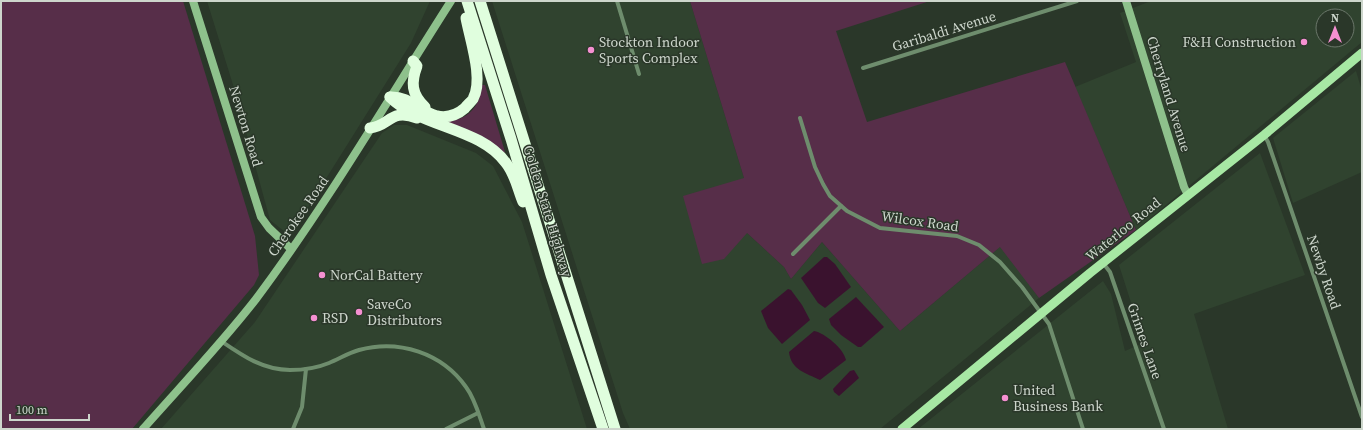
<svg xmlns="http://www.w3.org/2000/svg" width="1363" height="430" viewBox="0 0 1363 430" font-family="'Source Serif 4',serif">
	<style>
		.built { fill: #30432f; fill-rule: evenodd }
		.green { fill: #572e49 }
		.water { fill: #3a122e }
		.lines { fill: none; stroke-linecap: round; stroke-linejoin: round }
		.street { stroke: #6e8d6d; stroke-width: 4 }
		.secondary { stroke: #8ec18c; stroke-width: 8 }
		.primary { stroke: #a7e8a4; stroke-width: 9 }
		.highway { stroke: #e0fede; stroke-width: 11 }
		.poi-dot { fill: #f590d1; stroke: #2a3729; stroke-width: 1.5 }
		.labels { text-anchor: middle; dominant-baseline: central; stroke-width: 3; stroke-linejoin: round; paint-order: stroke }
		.street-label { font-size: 14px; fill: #cdd6cc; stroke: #2a3729 }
		.poi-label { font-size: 14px; fill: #cdd6cc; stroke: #2a3729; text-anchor: start }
	</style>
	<rect width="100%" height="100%" fill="#2a3729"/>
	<!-- built -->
	<g class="built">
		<polygon points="207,1 430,1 411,43 290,236 270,220 234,88"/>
		<polygon points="492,1 690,1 744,178 747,233 784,267 791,279 822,242 900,331 1001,246 1039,298 880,429 630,429 623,413"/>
		<path d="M1151,1H1362V42L1136,230L1075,87L1136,62L1120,13ZM1323,16H1347V40H1323Z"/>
		<polygon points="1356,71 1362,91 1362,172 1293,203 1273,138"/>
		<polygon points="394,125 407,125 476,153 493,166 522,222 587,429 161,429 255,322 382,133"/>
		<polygon points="1260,153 1305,275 1194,314 1228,429 918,429 1103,281 1111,294 1125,351 1141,344 1135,315 1119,265"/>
	</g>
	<!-- green -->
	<g class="green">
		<polygon points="1,1 183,1 255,236 259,275 254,285 132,429 1,429"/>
		<polygon points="690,1 930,1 836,31 867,122 1065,62 1136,230 1039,298 1000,247 900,331 822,242 791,279 784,267 747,233 724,259 702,264 683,196 744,178"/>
		<path d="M482,85H485L505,152L503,153L449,124V121C470,119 480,105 482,85Z"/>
	</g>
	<!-- water -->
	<g class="water">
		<polygon points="824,257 827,257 835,264 851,287 825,308 818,303 801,278"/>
		<polygon points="788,289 791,290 802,305 810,320 782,344 768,328 761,311"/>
		<polygon points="856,297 884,327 861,347 858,347 841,335 831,325 829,319"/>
		<path d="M814,331C825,333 844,349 846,360L820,380C806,373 791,370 789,352Z"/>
		<polygon points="854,370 859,378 839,396 834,392 833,389 850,371"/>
	</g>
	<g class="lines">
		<!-- street -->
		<g class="street">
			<polyline points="617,1 639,74"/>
			<polyline points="863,68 1077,1"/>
			<polyline points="800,118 815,167 823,184 830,196 847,211 880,228 957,236 979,245 1000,262 1022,287 1049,324 1083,429"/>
			<polyline points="1264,135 1268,142 1362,417"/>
			<polyline points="793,254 841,206"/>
			<polyline points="1103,263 1110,272 1164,429"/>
			<path d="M221,341C243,356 263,370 290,370C302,370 317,368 329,363C339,359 348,353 359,350C399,339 442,353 466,387C475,399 479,415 484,429"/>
			<polyline points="293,429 302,407 306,369"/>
			<polyline points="446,429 478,413"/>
		</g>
		<!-- secondary -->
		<g class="secondary">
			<polyline points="193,1 261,217 269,228 291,249"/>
			<polyline points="1126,1 1184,187 1188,195"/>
			<path d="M143,429C181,386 221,344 256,299C327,204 387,101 451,1"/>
		</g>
		<!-- primary -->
		<polyline class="primary" points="902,429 1090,273 1264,135 1362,53"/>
		<!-- highway -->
		<g class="highway">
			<polyline points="467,1 511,139 551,275 603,429"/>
			<polyline points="480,1 615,429"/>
			<path d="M413,61L417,66C411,82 411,94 425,107"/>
			<path d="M390,97C421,128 480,127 506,163C515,174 518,190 523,202"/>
			<path d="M390,97C409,96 419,111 437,116C447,118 457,115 465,108C467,105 471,102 473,99C484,79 470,40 466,18"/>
			<path d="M370,128C390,126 390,108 417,118"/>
		</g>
	</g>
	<!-- markers -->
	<g class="poi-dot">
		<circle cx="1304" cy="42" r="4"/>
		<circle cx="591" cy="50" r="4"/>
		<circle cx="322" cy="275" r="4"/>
		<circle cx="359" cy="312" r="4"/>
		<circle cx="314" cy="318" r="4"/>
		<circle cx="1005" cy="398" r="4"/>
	</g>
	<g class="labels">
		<!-- street labels -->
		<g class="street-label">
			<text transform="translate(944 31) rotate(-17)">Garibaldi Avenue</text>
			<text transform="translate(1169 94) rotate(73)">Cherryland Avenue</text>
			<text transform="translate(246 126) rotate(73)">Newton Road</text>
			<text transform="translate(548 211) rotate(73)">Golden State Highway</text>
			<text transform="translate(298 216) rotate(-55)">Cherokee Road</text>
			<text transform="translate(920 221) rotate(8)">Wilcox Road</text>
			<text transform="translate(1123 229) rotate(-39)">Waterloo Road</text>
			<text transform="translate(1324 272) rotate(71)">Newby Road</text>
			<text transform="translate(1145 341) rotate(71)">Grimes Lane</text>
		</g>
		<!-- poi labels -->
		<g class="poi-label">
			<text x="599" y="42">Stockton Indoor<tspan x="599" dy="16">Sports Complex</tspan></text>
			<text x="1296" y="42" text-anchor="end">F&amp;H Construction</text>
			<text x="330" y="275">NorCal Battery</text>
			<text x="367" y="304">SaveCo<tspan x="367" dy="16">Distributors</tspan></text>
			<text x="322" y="318">RSD</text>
			<text x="1013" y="390">United<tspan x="1013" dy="16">Business Bank</tspan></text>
		</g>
	</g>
	<!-- border -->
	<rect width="1363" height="430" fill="none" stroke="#cdd6cc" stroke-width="4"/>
	<!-- north arrow -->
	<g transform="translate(1335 28)"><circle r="19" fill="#2a3729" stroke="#6b776a"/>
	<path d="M0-3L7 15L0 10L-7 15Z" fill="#f590d1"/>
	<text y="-6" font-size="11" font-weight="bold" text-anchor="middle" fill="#cdd6cc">N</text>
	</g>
	<!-- scale -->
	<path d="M10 414v6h79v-6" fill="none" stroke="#cdd6cc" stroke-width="2"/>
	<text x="16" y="414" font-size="12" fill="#cdd6cc" stroke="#2a3729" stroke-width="3" paint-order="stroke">100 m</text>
</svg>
